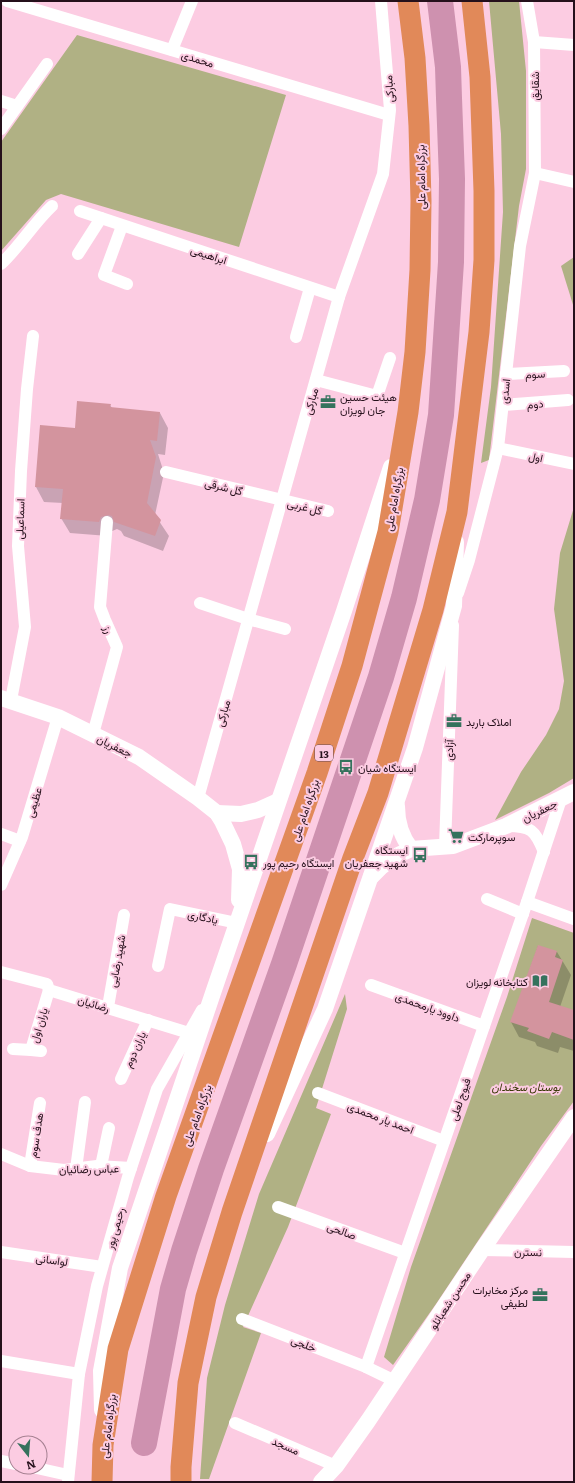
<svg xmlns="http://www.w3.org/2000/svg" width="575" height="1483" viewBox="0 0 575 1483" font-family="Literata,Vazirmatn,serif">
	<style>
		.green { fill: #b0b184 }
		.shadow { fill: #0003 }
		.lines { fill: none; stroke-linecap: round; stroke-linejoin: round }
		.river { stroke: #ce91af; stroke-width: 26 }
		.building { fill: #d3949e }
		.street { stroke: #fff; stroke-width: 12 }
		.secondary { stroke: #fff; stroke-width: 16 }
		.highway { stroke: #e18959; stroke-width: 21 }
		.labels { text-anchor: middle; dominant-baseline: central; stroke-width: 4; stroke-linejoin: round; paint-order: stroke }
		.shield { fill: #fccce2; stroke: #664857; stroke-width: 1 }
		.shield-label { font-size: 10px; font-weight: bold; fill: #25101b }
		.street-label { font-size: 11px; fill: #25101b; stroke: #fccce2 }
		.poi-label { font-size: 11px; fill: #25101b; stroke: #fccce2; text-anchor: start }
		.park-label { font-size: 11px; font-style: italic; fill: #383704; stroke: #fccce2 }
	</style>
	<rect width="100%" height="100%" fill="#fccce2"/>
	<!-- green -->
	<g class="green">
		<polygon points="489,1 519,1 526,71 526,169 519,206 489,460 481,463 491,387 503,212 501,134"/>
		<polygon points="77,35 286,95 239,247 61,194 46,200 1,251 1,142"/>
		<polygon points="574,257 574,308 561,266"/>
		<polygon points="574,507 574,778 549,793 495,820 521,772 546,735 559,709 564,681 554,609 560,553"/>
		<polygon points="532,918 574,933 574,1101 541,1146 436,1304 393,1365 384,1357 411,1267 507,997"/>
		<polygon points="345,994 347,1009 316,1108 331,1114 288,1227 243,1327 261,1333 209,1479 200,1479 207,1378 225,1305 259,1194"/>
	</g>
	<!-- shadow -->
	<g class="shadow">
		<polygon points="110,405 112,408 160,413 168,428 165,455 158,454 164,473 155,515 169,536 163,551 124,536 121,531 117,529 110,532 108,536 70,533 61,518 63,503 44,502 36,487 75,429"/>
		<polygon points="538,946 557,952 571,975 560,1007 574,1011 574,1051 560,1047 558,1053 537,1046 535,1042 519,1037 511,1022"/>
	</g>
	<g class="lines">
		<!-- river -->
		<polyline class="river" points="144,1443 173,1289 184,1251 211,1169 284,964 381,677 404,598 427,500 441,415 451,262 452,179 449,98 448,67 440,1"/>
	</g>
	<!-- building -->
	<g class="building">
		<polygon points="77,401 111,404 110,407 160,412 157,441 150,440 156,457 147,503 161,520 155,536 114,522 112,516 108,515 101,517 99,522 60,519 63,489 35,487 40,425 75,428"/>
		<polygon points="538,945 557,951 555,957 563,960 549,1002 574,1010 574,1040 552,1032 549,1039 527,1031 529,1028 510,1022"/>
	</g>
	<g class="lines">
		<!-- street -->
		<g class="street">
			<polyline points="7,1 389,115"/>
			<polyline points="534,42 574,45"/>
			<polyline points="172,50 192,1"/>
			<polyline points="1,101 17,106"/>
			<polyline points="1,129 47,64"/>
			<polyline points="535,173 574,182"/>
			<polyline points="80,211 339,297"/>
			<polyline points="122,226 104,275 127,284"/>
			<polyline points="78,254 101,218"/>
			<path d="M1,264C20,246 33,224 52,206"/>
			<polyline points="296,337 310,288"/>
			<polyline points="506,374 564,371"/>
			<polyline points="316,380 377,396 390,358"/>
			<polyline points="503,405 568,400"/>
			<polyline points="498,448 574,464"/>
			<polyline points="166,472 328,511"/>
			<polyline points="458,593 469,560 498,448 520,246 535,173 534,42 527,1"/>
			<polyline points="200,603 248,619 285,629"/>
			<polyline points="11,700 25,627 18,546 21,471 27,389 33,336"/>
			<polyline points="93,734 117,647 105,620 100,607 107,522"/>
			<polyline points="198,798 339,297 383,174 390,110 381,1"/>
			<path d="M507,826C531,826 535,830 544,852"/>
			<polyline points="1,834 20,841"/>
			<polyline points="445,846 453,625"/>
			<polyline points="1,885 22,837 58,717"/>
			<polyline points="487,899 523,914"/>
			<polyline points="527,902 574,919"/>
			<polyline points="158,966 170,909 237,923"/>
			<polyline points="1,972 47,984 49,990 189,1033"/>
			<polyline points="371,985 484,1026"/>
			<polyline points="108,1007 124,915"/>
			<polyline points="13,1049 31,1050"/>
			<polyline points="41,1051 31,1050 49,990"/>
			<polyline points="121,1079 148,1020"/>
			<polyline points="318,1093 444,1141"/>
			<polyline points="1,1154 30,1166 64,1170 97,1166 131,1168"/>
			<polyline points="30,1166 40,1103"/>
			<polyline points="101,1166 109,1128"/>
			<polyline points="76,1169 85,1102"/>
			<polyline points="278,1207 405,1253"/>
			<polyline points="482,1250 574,1252"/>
			<polyline points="1,1252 102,1267"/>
			<polyline points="242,1319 366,1367 395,1381"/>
			<polyline points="1,1361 79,1374"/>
			<polyline points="366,1367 527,902 561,799"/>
			<polyline points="235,1423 336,1466"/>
			<polyline points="1,1461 16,1464"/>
			<polyline points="32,1467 68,1475"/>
			<polyline points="68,1482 79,1374 97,1286 128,1177 157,1089 202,1010"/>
		</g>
		<!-- secondary -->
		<g class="secondary">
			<polyline points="1,698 58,717 139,757 198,798 217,813 222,821 233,844 240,869 239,900"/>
			<path d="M397,806C397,823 401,836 411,849"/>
			<polyline points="217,813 241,814 258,810 278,801"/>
			<polyline points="371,877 381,867 396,856 411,849 453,846 506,826 574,792"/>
			<polyline points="267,1134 325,1009 415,748 454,606 456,542"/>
			<polyline points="102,1410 101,1371 120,1268 214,990 344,611 391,467"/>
			<polyline points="321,1482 336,1466 368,1421 482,1250 574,1117"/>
		</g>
		<!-- highway -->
		<g class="highway">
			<polyline points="102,1482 103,1445 118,1349 166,1196 317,773 352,666 388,532 408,412 415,352 420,270 421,201 419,126 415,58 408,1"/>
			<polyline points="181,1482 181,1467 188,1383 206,1297 232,1212 353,858 378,793 433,610 457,512 479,332 484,260 484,191 480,77 472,1"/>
		</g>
	</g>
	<!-- icons -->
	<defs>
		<symbol id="office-bare" viewBox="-9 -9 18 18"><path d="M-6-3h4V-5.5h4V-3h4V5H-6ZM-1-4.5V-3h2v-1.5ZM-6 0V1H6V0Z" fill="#35725d" stroke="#fccce2" stroke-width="2.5" paint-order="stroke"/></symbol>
		<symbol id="bus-bare" viewBox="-9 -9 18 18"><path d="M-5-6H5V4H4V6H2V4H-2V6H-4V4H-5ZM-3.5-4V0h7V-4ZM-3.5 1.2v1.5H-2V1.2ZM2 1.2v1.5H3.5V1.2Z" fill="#35725d" stroke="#fccce2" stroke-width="2.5" paint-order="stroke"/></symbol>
		<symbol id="supermarket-bare" viewBox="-9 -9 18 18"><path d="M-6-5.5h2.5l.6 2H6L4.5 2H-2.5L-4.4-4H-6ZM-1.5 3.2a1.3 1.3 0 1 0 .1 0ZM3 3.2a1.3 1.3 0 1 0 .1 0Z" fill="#35725d" stroke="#fccce2" stroke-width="2.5" paint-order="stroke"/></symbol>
		<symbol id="library-bare" viewBox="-9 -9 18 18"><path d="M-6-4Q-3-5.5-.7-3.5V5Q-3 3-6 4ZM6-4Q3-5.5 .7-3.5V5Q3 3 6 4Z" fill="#35725d" stroke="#fccce2" stroke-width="2.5" paint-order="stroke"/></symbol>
	</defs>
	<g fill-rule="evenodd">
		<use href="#office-bare" x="317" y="391" width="22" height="22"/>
		<use href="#office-bare" x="443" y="710" width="22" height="22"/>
		<use href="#bus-bare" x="335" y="756" width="22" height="22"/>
		<use href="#supermarket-bare" x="445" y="825" width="22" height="22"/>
		<use href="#bus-bare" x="409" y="844" width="22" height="22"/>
		<use href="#bus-bare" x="240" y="851" width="22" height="22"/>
		<use href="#library-bare" x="529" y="970" width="22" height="22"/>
		<use href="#office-bare" x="529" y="1284" width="22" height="22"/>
	</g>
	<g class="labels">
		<!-- shield labels -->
		<rect class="shield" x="315" y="745" width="18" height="16" rx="3"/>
		<g class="shield-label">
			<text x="324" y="753">13</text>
		</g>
		<!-- street labels -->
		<g class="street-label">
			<text transform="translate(198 58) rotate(17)">محمدی</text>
			<text transform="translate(534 86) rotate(-90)">شقایق</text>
			<text transform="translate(388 89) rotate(-94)">مبارکی</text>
			<text transform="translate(420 177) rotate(-91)">بزرگراه امام علی</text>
			<text transform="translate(209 254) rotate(18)">ابراهیمی</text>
			<text transform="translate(535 373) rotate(-3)">سوم</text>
			<text transform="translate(504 391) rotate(-84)">اسدی</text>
			<text transform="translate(310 401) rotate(-74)">مبارکی</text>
			<text transform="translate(535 403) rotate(-5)">دوم</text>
			<text transform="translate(536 456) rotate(12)">اول</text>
			<text transform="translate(224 486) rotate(14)">گل شرقی</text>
			<text transform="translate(393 499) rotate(-80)">بزرگراه امام علی</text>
			<text transform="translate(305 506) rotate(14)">گل غربی</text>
			<text transform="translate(19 519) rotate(-88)">اسماعیلی</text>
			<text transform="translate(109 629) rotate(65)">رز</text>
			<text transform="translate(222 713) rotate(-74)">مبارکی</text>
			<text transform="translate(115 745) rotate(26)">جعفریان</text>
			<text transform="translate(448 750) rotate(-88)">آزادی</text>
			<text transform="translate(33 802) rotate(-73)">عظیمی</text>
			<text transform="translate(304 810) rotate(-71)">بزرگراه امام علی</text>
			<text transform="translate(539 810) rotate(-26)">جعفریان</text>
			<text transform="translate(203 916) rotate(12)">یادگاری</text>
			<text transform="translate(116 961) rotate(-80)">شهید رضایی</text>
			<text transform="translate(94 1003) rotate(17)">رضائیان</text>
			<text transform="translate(428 1006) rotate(20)">داوود یارمحمدی</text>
			<text transform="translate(38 1025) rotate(-73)">یاران اول</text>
			<text transform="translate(134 1049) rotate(-66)">یاران دوم</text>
			<text transform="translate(459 1099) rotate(-71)">فیوج لعلی</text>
			<text transform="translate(196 1115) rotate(-70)">بزرگراه امام علی</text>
			<text transform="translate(381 1117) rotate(21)">احمد یار محمدی</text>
			<text transform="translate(35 1135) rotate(-81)">هدف سوم</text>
			<text transform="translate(89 1168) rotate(-1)">عباس رضائیان</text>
			<text transform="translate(114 1228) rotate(-74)">رحیمی پور</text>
			<text transform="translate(342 1230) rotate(20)">صالحی</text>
			<text transform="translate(528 1251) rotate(1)">نسترن</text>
			<text transform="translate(52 1259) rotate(8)">لواسانی</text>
			<text transform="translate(449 1300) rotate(-57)">محسن شعبانلو</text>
			<text transform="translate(304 1343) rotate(21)">خلجی</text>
			<text transform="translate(107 1426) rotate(-83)">بزرگراه امام علی</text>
			<text transform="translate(286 1445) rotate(23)">مسجد</text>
		</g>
		<!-- poi labels -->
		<g class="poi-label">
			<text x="340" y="396">هیئت حسین<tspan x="340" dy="13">جان لویزان</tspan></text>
			<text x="466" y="721">املاک باربد</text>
			<text x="358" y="767">ایستگاه شیان</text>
			<text x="468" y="836">سوپرمارکت</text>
			<text x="408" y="849" text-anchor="end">ایستگاه<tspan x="408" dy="13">شهید جعفریان</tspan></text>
			<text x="263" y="862">ایستگاه رحیم پور</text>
			<text x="528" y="981" text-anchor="end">کتابخانه لویزان</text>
			<text x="528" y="1289" text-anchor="end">مرکز مخابرات<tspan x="528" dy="13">لطیفی</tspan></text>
		</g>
		<!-- park labels -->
		<g class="park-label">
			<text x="526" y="1086">بوستان سخندان</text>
		</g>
	</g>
	<!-- border -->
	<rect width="575" height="1483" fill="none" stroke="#25101b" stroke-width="4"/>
	<!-- north arrow -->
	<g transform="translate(28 1455) rotate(163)"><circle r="19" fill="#fccce2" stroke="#a68192"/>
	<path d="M0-3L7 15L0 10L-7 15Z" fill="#35725d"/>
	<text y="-6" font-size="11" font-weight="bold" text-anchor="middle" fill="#25101b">N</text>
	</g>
</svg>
